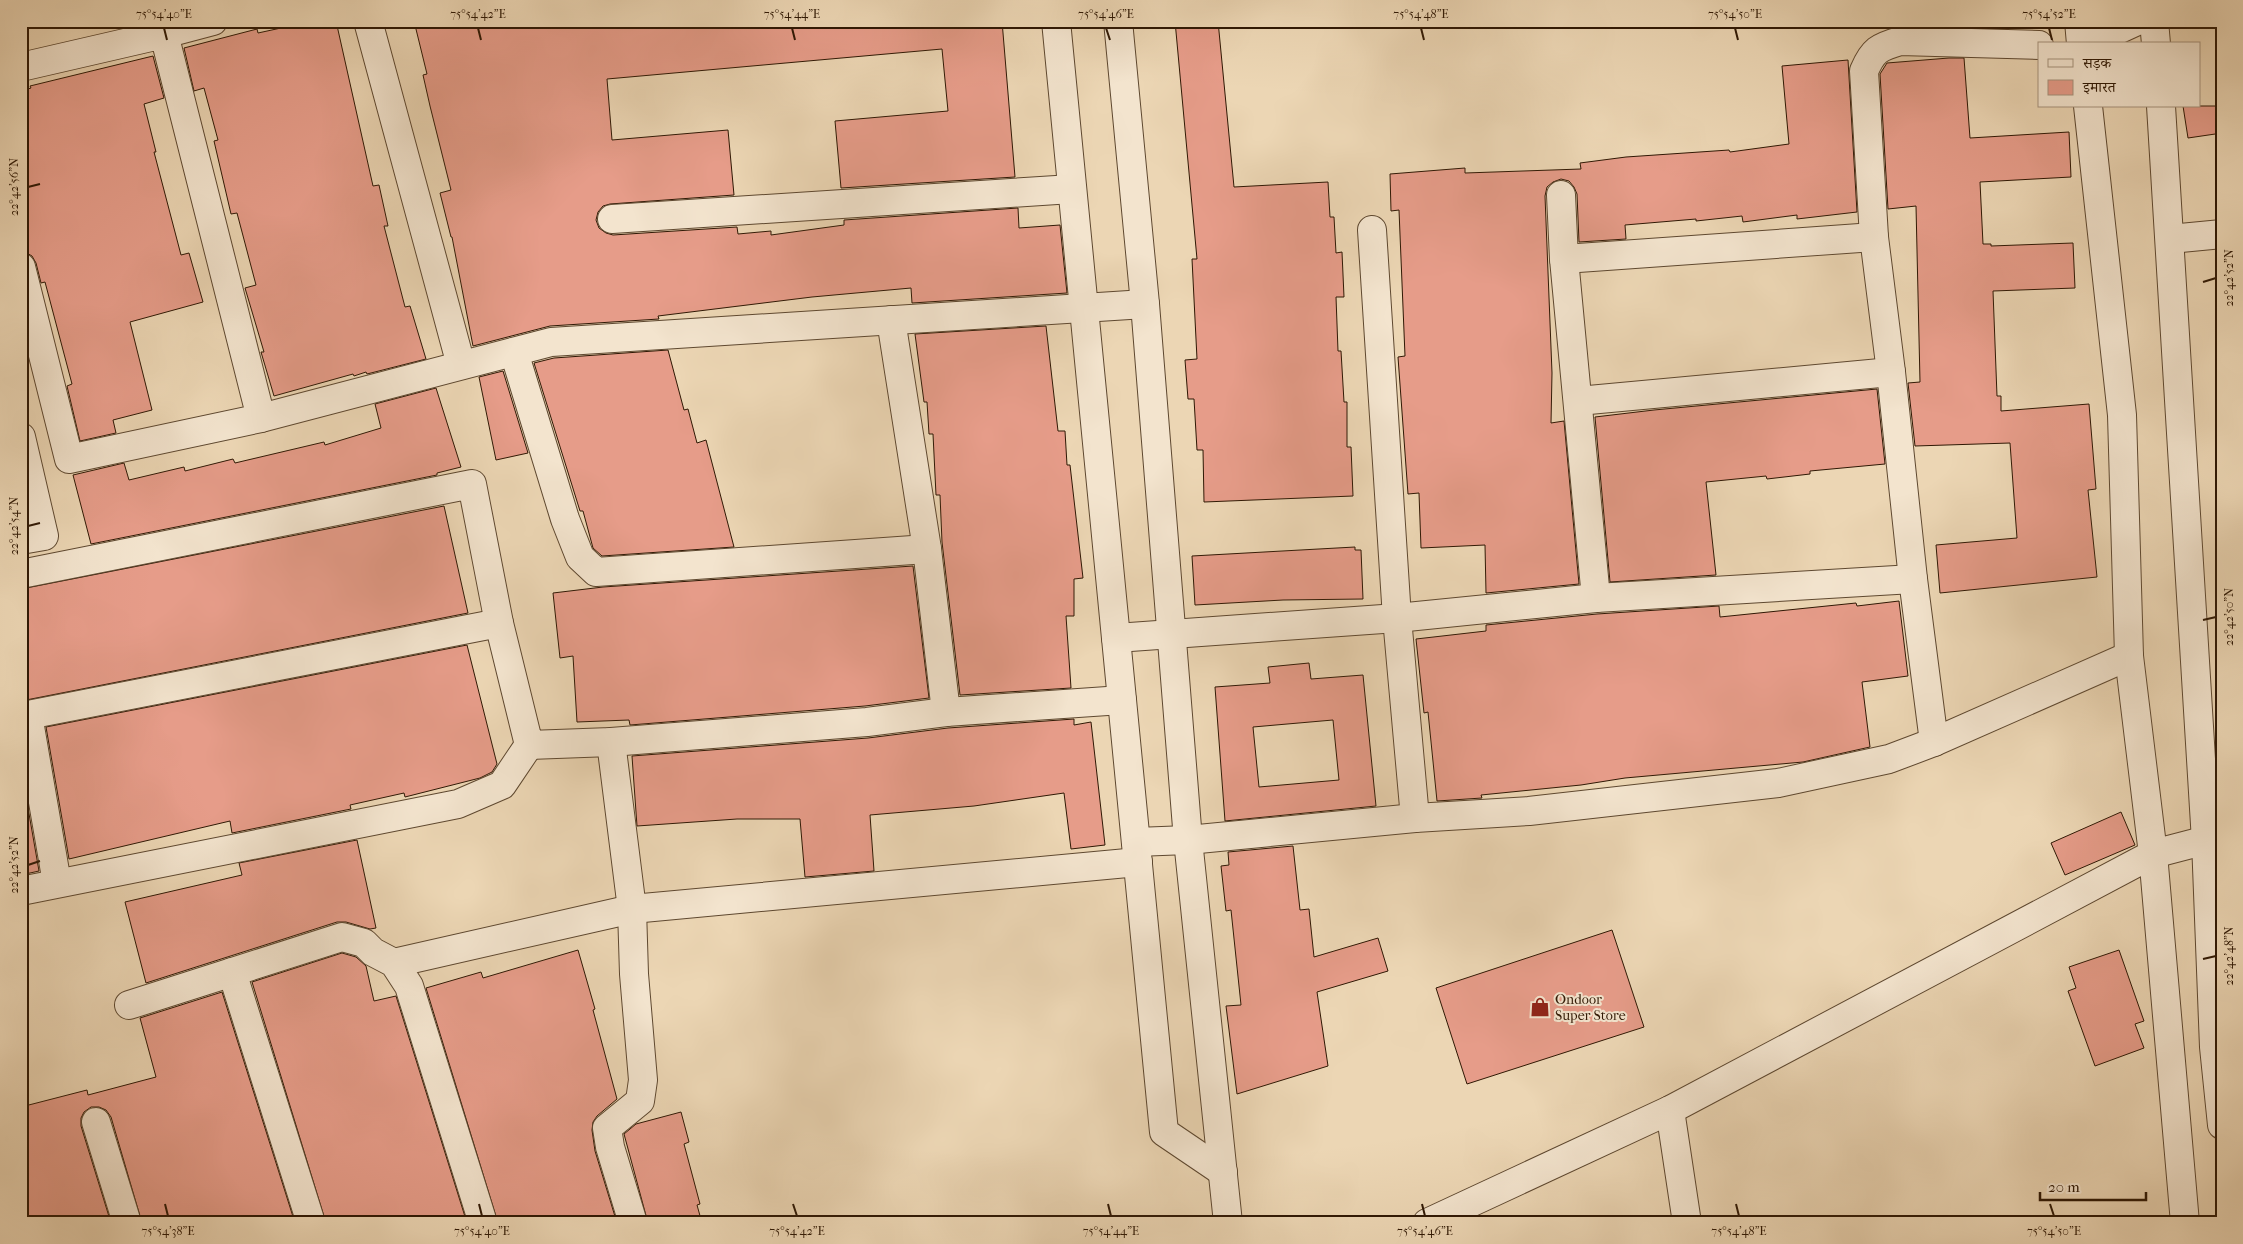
<svg xmlns="http://www.w3.org/2000/svg" width="2243" height="1244" viewBox="0 0 2243 1244" font-family="'IM FELL French Canon','Noto Serif Devanagari',serif">
	<style>
		.building { fill: #e69c89; stroke: #2f1804; fill-rule: evenodd }
		.lines { fill: none; stroke-linecap: round; stroke-linejoin: round }
		.minor-casing { stroke: #5e4830; stroke-width: 30 }
		.minor { stroke: #f3e4ce; stroke-width: 28 }
		.ticks { fill: none; stroke: #2f1804; stroke-width: 2 }
		.labels { text-anchor: middle; dominant-baseline: central; stroke-width: 4; stroke-linejoin: round; paint-order: stroke }
		.poi-label { font-size: 14px; fill: #2f1804; stroke: #f3e4ce; text-anchor: start }
		.neatline { fill: none; stroke: #2f1804; stroke-width: 2 }
		.ticks-label { font-size: 12px; text-anchor: middle; fill: #2f1804 }
	</style>
	<rect width="100%" height="100%" fill="#ecd6b4"/>
	<filter id="stains"><feTurbulence type="fractalNoise" baseFrequency=".004" numOctaves="4"/><feColorMatrix values="0 0 0 0 .2 0 0 0 0 .09 0 0 0 0 .02 0 0 0 .5 -.17"/></filter>
	<radialGradient id="worn" r=".72"><stop offset=".6" stop-color="#630" stop-opacity="0"/><stop offset="1" stop-color="#630" stop-opacity=".3"/></radialGradient>
	<!-- building -->
	<g class="building">
		<polygon points="313,21 336,21 373,186 379,185 388,226 384,226 405,307 410,306 426,359 367,374 366,372 354,376 353,374 274,396 261,352 264,352 245,288 256,285 237,213 231,214 214,141 218,140 204,88 194,91 184,48 257,29 258,33"/>
		<polygon points="414,21 1002,21 1015,177 841,188 835,121 948,111 942,49 607,79 612,140 728,130 734,195 610,204 603,206 598,212 596,220 599,228 606,233 613,235 737,227 738,234 771,231 771,235 844,225 844,220 1018,208 1019,228 1060,225 1067,293 912,303 911,288 812,297 658,316 659,319 550,326 473,346 452,237 451,237 440,193 451,190 430,106 423,75 427,74"/>
		<polygon points="1175,21 1218,21 1234,187 1328,182 1330,217 1334,217 1336,253 1342,252 1344,297 1336,297 1338,351 1341,351 1344,402 1347,402 1347,447 1351,447 1353,496 1204,502 1203,450 1197,450 1194,399 1188,399 1185,360 1197,359 1192,259 1197,259"/>
		<polygon points="153,56 164,98 144,104 156,152 154,152 181,255 189,253 203,302 130,322 152,410 113,420 116,433 80,441 67,386 72,384 45,282 41,283 36,263 32,256 25,252 21,239 21,91 31,88 30,86"/>
		<polygon points="1949,58 1964,58 1970,138 2069,132 2071,177 1980,182 1983,244 1991,244 1991,246 2073,243 2075,288 1993,291 1997,396 2001,396 2001,411 2089,404 2096,489 2088,490 2097,577 1940,593 1936,545 2017,538 2010,443 1915,446 1908,383 1920,382 1916,206 1888,209 1880,74 1887,63"/>
		<polygon points="1848,60 1857,212 1797,219 1797,215 1743,222 1742,216 1696,221 1696,219 1625,225 1626,239 1579,242 1577,194 1574,187 1569,181 1561,179 1553,182 1547,187 1545,196 1552,373 1551,423 1564,421 1579,584 1486,593 1485,545 1421,548 1419,493 1408,494 1398,357 1405,356 1399,210 1391,211 1390,174 1465,168 1465,173 1581,169 1580,163 1626,157 1729,150 1730,152 1789,144 1782,66"/>
		<polygon points="2183,106 2222,106 2222,133 2188,138"/>
		<polygon points="1046,326 1058,431 1065,431 1067,465 1070,465 1083,578 1074,579 1074,616 1066,616 1071,688 960,695 942,542 940,495 936,495 933,434 929,434 927,402 924,402 915,334"/>
		<polygon points="668,350 684,410 688,409 697,443 706,440 734,547 602,556 593,548 583,511 580,511 534,363 554,358"/>
		<polygon points="503,371 528,453 496,460 479,377"/>
		<polygon points="436,388 461,467 437,473 437,475 91,544 73,475 124,463 129,480 184,467 185,471 233,459 235,463 324,442 325,445 381,428 375,404"/>
		<polygon points="1877,389 1885,464 1810,471 1810,474 1767,479 1766,476 1706,482 1716,575 1610,582 1595,417 1654,410"/>
		<polygon points="444,506 468,613 21,701 21,589"/>
		<polygon points="1355,547 1355,550 1361,550 1363,599 1283,600 1195,605 1192,556"/>
		<polygon points="913,566 929,698 865,706 630,725 629,720 577,722 573,656 560,658 553,593 603,587"/>
		<polygon points="1899,601 1908,676 1862,682 1870,747 1803,762 1625,778 1581,785 1481,795 1482,798 1437,801 1428,712 1424,713 1416,639 1486,631 1486,625 1597,614 1719,606 1720,617 1856,603 1857,606"/>
		<polygon points="467,645 497,764 492,772 480,778 405,797 404,793 350,805 351,809 232,833 230,821 69,859 46,727"/>
		<path d="M1309,663L1311,679L1363,675L1376,806L1225,821L1215,687L1270,683L1268,667ZM1333,720L1339,780L1259,787L1253,727Z"/>
		<polygon points="1074,719 1074,725 1091,722 1105,845 1071,849 1064,793 974,806 870,815 874,871 805,877 800,819 737,819 637,826 632,756 868,738 948,728"/>
		<polygon points="21,768 39,871 21,875"/>
		<polygon points="2121,812 2135,845 2065,875 2051,843"/>
		<polygon points="357,840 376,928 370,929 346,922 337,922 146,983 125,902 242,875 239,863"/>
		<polygon points="1293,846 1300,910 1309,909 1314,957 1378,938 1388,971 1317,992 1328,1066 1237,1094 1226,1006 1241,1005 1231,910 1226,911 1221,866 1229,865 1228,852"/>
		<polygon points="1612,930 1644,1027 1467,1084 1436,988"/>
		<polygon points="578,950 595,1009 593,1010 617,1099 597,1116 593,1122 592,1130 595,1151 617,1223 498,1223 426,988 481,972 483,978"/>
		<polygon points="2119,950 2144,1021 2135,1024 2144,1048 2095,1066 2068,991 2076,988 2069,967"/>
		<polygon points="342,953 356,957 366,966 374,1001 396,996 467,1223 326,1223 252,982"/>
		<polygon points="222,992 295,1223 142,1223 111,1117 106,1110 99,1107 91,1107 84,1112 81,1118 81,1126 111,1223 21,1223 21,1107 87,1090 88,1095 156,1077 140,1018"/>
		<polygon points="681,1112 689,1142 684,1144 700,1204 697,1205 702,1223 648,1223 624,1134 636,1124"/>
	</g>
	<g class="lines">
		<defs>
			<g id="minor">
				<polyline points="368,21 461,365"/>
				<polyline points="1056,21 1164,1132 1223,1172"/>
				<polyline points="1118,21 1145,304 1188,840 1228,1223"/>
				<polyline points="2079,21 2081,44"/>
				<polyline points="2154,21 2156,44"/>
				<polyline points="164,34 213,21"/>
				<polyline points="2087,44 2137,21"/>
				<polyline points="21,67 164,34 261,418 551,342 1145,304"/>
				<polyline points="2088,106 2122,415 2129,656 2153,854 2185,1223"/>
				<polyline points="2161,106 2206,841 2214,1047 2222,1125"/>
				<polyline points="1561,195 1564,259 1596,598"/>
				<polyline points="612,219 1072,189"/>
				<polyline points="1372,230 1397,618 1415,818"/>
				<polyline points="2170,239 2222,234"/>
				<polyline points="1564,259 1874,237"/>
				<polyline points="21,267 69,459 261,418"/>
				<polyline points="891,320 927,549 946,712"/>
				<polyline points="514,352 565,519 580,557 596,572 927,549"/>
				<polyline points="1578,401 1891,372"/>
				<polyline points="21,437 44,536 21,540"/>
				<polyline points="21,574 472,484 499,623 529,745 611,742 867,722 946,712 1122,700"/>
				<polyline points="1116,638 1397,618 1596,598 1913,579"/>
				<polyline points="611,742 632,909 634,974 643,1080 640,1101 607,1128 610,1147 633,1223"/>
				<path d="M1934,742L1913,579L1891,372L1874,237L1864,71C1873,50 1879,47 1900,41L2039,45"/>
				<polyline points="1136,842 1188,840 1415,818 1529,811 1778,783 1889,759 1934,742 2129,656"/>
				<polyline points="57,883 28,715 499,623"/>
				<polyline points="21,891 458,804 502,785 529,745"/>
				<polyline points="394,963 632,909 1138,862"/>
				<polyline points="232,972 311,1223"/>
				<polyline points="129,1005 342,937 364,943 373,952 394,963 409,986 483,1223"/>
				<polyline points="1670,1110 1687,1223"/>
				<polyline points="96,1122 127,1223"/>
				<polyline points="1427,1223 1670,1110 2153,854 2222,836"/>
			</g>
		</defs>
		<!-- minor casing -->
		<use href="#minor" class="minor-casing"/>
		<!-- minor -->
		<use href="#minor" class="minor"/>
	</g>
	<!-- ticks -->
	<path class="ticks" d="M164,28L167,40M478,28L481,40M792,28L795,40M1106,28L1110,40M1421,28L1424,40M1735,28L1738,40M2049,28L2052,40M28,187L40,184M2203,282L2216,278M28,526L40,523M2203,620L2216,617M28,865L40,861M2203,959L2216,956M165,1204L168,1216M479,1204L482,1216M793,1204L797,1216M1108,1204L1111,1216M1422,1204L1425,1216M1736,1204L1739,1216M2050,1204L2054,1216"/>
	<!-- icons -->
	<defs>
		<symbol id="shop-bare" viewBox="-9 -9 18 18"><path d="M-5-2.5h2.3a2.7 3.5 0 0 1 5.4 0H5L5.5 6h-11ZM-1.5-2.5h3a1.5 2.3 0 0 0-3 0Z" fill="#8f2418" stroke="#f3e4ce" stroke-width="2.5" paint-order="stroke"/></symbol>
	</defs>
	<g fill-rule="evenodd">
		<use href="#shop-bare" x="1526" y="993" width="28" height="28"/>
	</g>
	<g class="labels">
		<!-- poi labels -->
		<g class="poi-label">
			<text x="1555" y="999">Ondoor<tspan x="1555" dy="16">Super Store</tspan></text>
		</g>
	</g>
	<!-- margin -->
	<rect width="2243" height="1244" fill="none" stroke="#ecd6b4" stroke-width="55"/>
	<!-- legend -->
	<rect x="2038" y="42" width="162" height="65" fill="#f3e4ce" stroke="#a5927d"/>
	<rect x="2048" y="59" width="25" height="8" fill="#f3e4ce" stroke="#a5927d"/>
	<text x="2083" y="68" font-size="15" fill="#2f1804">सड़क</text>
	<rect x="2048" y="80" width="25" height="15" fill="#e69c89" stroke="#a5927d"/>
	<text x="2083" y="92" font-size="15" fill="#2f1804">इमारत</text>
	<!-- scale -->
	<path d="M2040 1192v8h106v-8" fill="none" stroke="#2f1804" stroke-width="2.5"/>
	<text x="2048" y="1192" font-size="15" fill="#2f1804" stroke="#f3e4ce" stroke-width="4" paint-order="stroke">20 m</text>
	<rect x="28" y="28" width="2188" height="1188" class="neatline"/>
	<g class="ticks-label">
		<text x="164" y="18">75°54'40"E</text>
		<text x="478" y="18">75°54'42"E</text>
		<text x="792" y="18">75°54'44"E</text>
		<text x="1106" y="18">75°54'46"E</text>
		<text x="1421" y="18">75°54'48"E</text>
		<text x="1735" y="18">75°54'50"E</text>
		<text x="2049" y="18">75°54'52"E</text>
		<text transform="translate(14 187) rotate(-90)" y="4">22°42'56"N</text>
		<text transform="translate(2229 278) rotate(-90)" y="4">22°42'52"N</text>
		<text transform="translate(14 526) rotate(-90)" y="4">22°42'54"N</text>
		<text transform="translate(2229 617) rotate(-90)" y="4">22°42'50"N</text>
		<text transform="translate(14 865) rotate(-90)" y="4">22°42'52"N</text>
		<text transform="translate(2229 956) rotate(-90)" y="4">22°42'48"N</text>
		<text x="168" y="1235">75°54'38"E</text>
		<text x="482" y="1235">75°54'40"E</text>
		<text x="797" y="1235">75°54'42"E</text>
		<text x="1111" y="1235">75°54'44"E</text>
		<text x="1425" y="1235">75°54'46"E</text>
		<text x="1739" y="1235">75°54'48"E</text>
		<text x="2054" y="1235">75°54'50"E</text>
	</g>
	<rect width="100%" height="100%" filter="url(#stains)"/>
	<rect width="100%" height="100%" fill="url(#worn)"/>
</svg>
